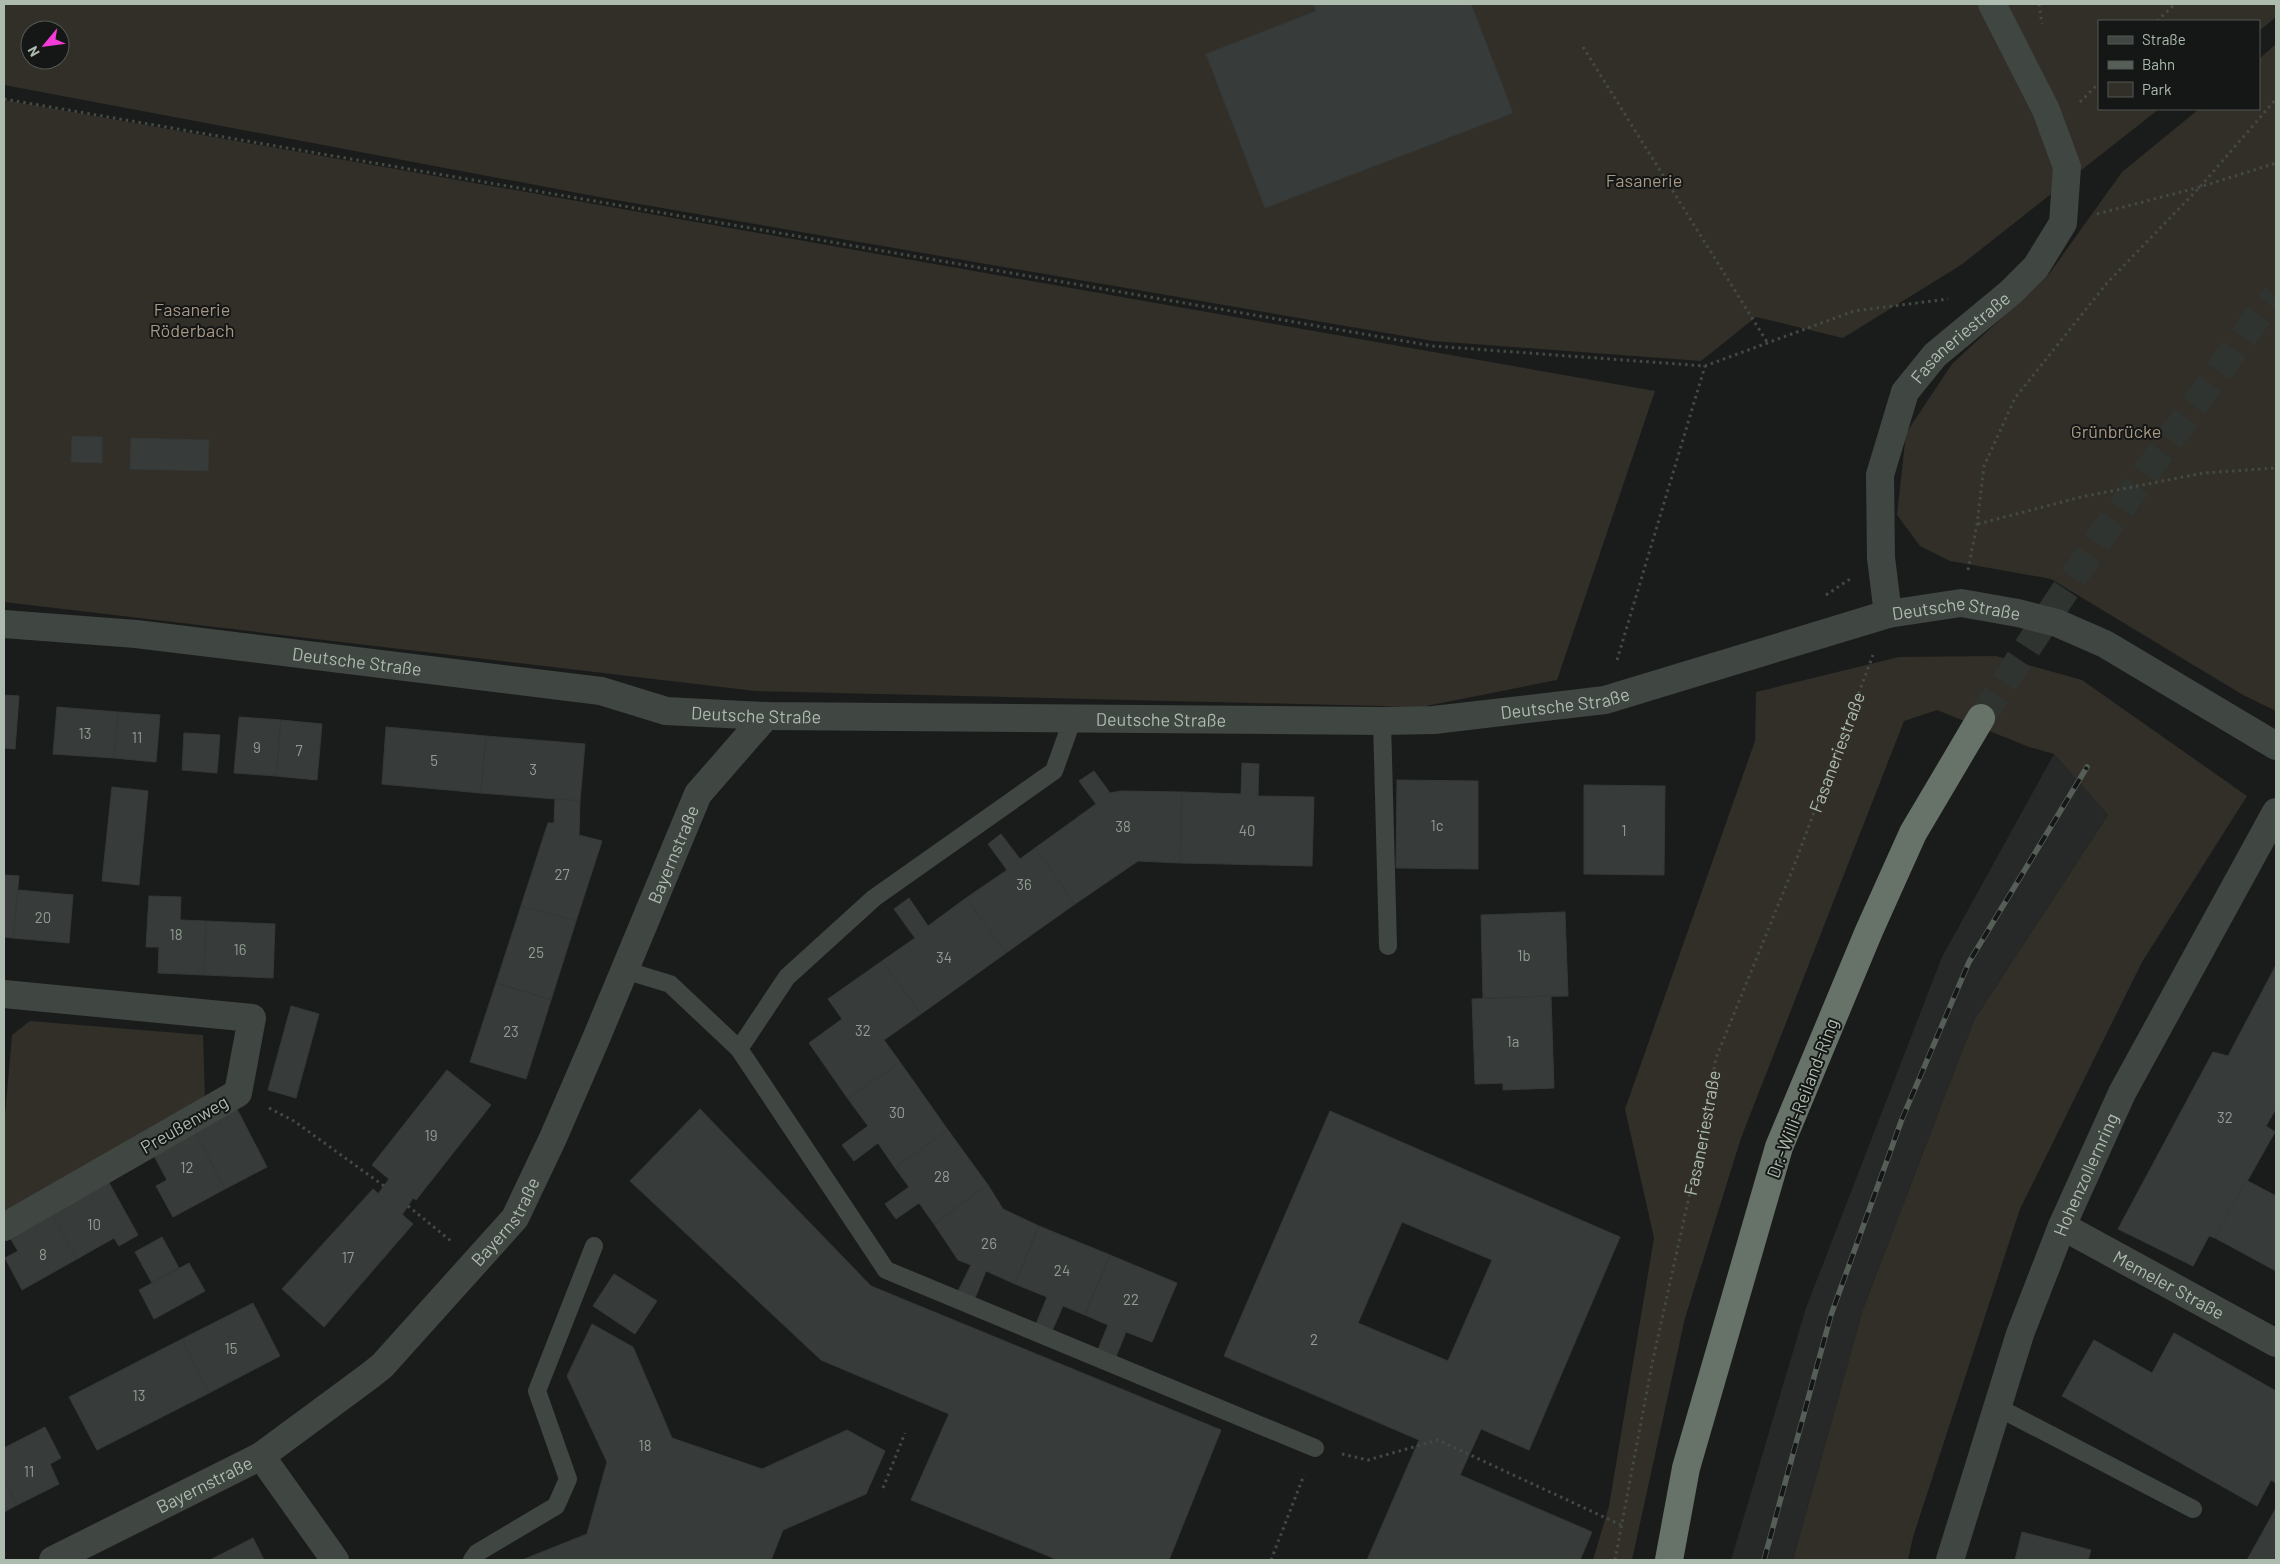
<svg xmlns="http://www.w3.org/2000/svg" width="2280" height="1564" viewBox="0 0 2280 1564" font-family="Barlow,sans-serif">
	<style>
		.built { fill: #262928 }
		.green { fill: #322e28; fill-rule: evenodd }
		.building { fill: #373b39; stroke: #343836; fill-rule: evenodd }
		.lines { fill: none; stroke-linecap: round; stroke-linejoin: round }
		.highway-tunnel { stroke: #303431; stroke-width: 28; stroke-dasharray: 28 14; stroke-linecap: butt }
		.path { stroke: #434a44; stroke-width: 3; stroke-dasharray: 2.5 4; stroke-linecap: butt }
		.lane { stroke: #404642; stroke-width: 18 }
		.street { stroke: #404642; stroke-width: 28 }
		.highway { stroke: #677269; stroke-width: 28 }
		.rail-casing { stroke: #565e58; stroke-width: 5.5 }
		.rail { stroke: #151716; stroke-width: 4; stroke-dasharray: 11; stroke-linecap: butt }
		.labels { text-anchor: middle; dominant-baseline: central; stroke-width: 4; stroke-linejoin: round; paint-order: stroke }
		.number-label { font-size: 15px; fill: #909c92 }
		.park-label { font-size: 18px; fill: #a79784; stroke: #151716 }
		.street-label { font-size: 18px; fill: #adbcaf; stroke: #151716 }
	</style>
	<rect width="100%" height="100%" fill="#1a1c1b"/>
	<!-- built -->
	<polygon class="built" points="2054,754 2108,815 1974,1020 1863,1309 1793,1560 1731,1560 1806,1308 1942,957"/>
	<!-- green -->
	<g class="green">
		<path d="M4,4H2276V17L2259,31V21H2099V109H2159L1961,265L1843,338L1756,317L1701,361L1433,341L610,199L4,85ZM30,30H60V60H30Z"/>
		<polygon points="2276,44 2276,711 2243,695 2051,579 1950,561 1920,546 1897,515 1906,433 1952,364 2049,274 2122,172 2199,109 2259,109 2259,59"/>
		<polygon points="4,100 1655,391 1557,680 1421,707 755,691 4,602"/>
		<polygon points="1996,656 2082,680 2247,796 2142,962 2020,1209 1913,1537 1908,1560 1793,1560 1863,1309 1974,1020 2108,815 2054,754 2029,747 1937,710 1904,721 1741,1138 1685,1318 1632,1560 1593,1560 1609,1506 1654,1238 1625,1109 1755,741 1756,692 1899,657"/>
		<polygon points="30,1021 203,1035 205,1099 4,1216 4,1127 12,1035"/>
	</g>
	<!-- building -->
	<g class="building">
		<polygon points="1313,4 1471,4 1513,113 1265,208 1206,54 1316,11"/>
		<polygon points="72,436 102,437 102,463 71,462"/>
		<polygon points="131,438 209,440 208,471 130,469"/>
		<polygon points="4,695 19,696 15,749 4,748"/>
		<polygon points="57,707 118,712 114,758 53,754"/>
		<polygon points="118,712 160,715 156,762 114,758"/>
		<polygon points="239,717 281,720 276,776 234,773"/>
		<polygon points="281,720 322,724 317,780 276,776"/>
		<polygon points="386,727 486,736 481,793 382,784"/>
		<polygon points="184,733 220,735 217,773 182,770"/>
		<polygon points="486,736 585,744 580,801 481,793"/>
		<polygon points="1242,763 1259,764 1258,796 1314,797 1312,866 1180,863 1182,792 1241,794"/>
		<polygon points="1094,771 1110,793 1121,791 1182,792 1180,863 1138,861 1075,904 1035,848 1096,804 1079,781"/>
		<polygon points="1397,780 1478,781 1478,869 1396,868"/>
		<polygon points="1584,785 1665,786 1664,875 1584,874"/>
		<polygon points="112,787 148,791 139,885 102,881"/>
		<polygon points="555,799 580,801 579,835 602,841 576,921 521,906 548,823 554,823"/>
		<polygon points="1001,834 1020,859 1035,848 1075,904 1006,953 966,898 1007,870 988,844"/>
		<polygon points="4,875 19,876 13,938 4,937"/>
		<polygon points="18,890 73,895 69,943 13,938"/>
		<polygon points="149,896 181,897 180,920 206,921 204,975 158,973 159,947 146,947"/>
		<polygon points="909,898 928,926 966,898 1006,953 921,1014 882,961 915,938 894,909"/>
		<polygon points="521,906 576,921 551,1000 496,983"/>
		<polygon points="1565,912 1568,996 1483,998 1481,915"/>
		<polygon points="206,921 275,924 273,978 204,975"/>
		<polygon points="882,961 921,1014 884,1040 900,1062 848,1099 809,1043 842,1019 828,999"/>
		<polygon points="2276,965 2276,1109 2266,1126 2275,1132 2215,1238 2209,1236 2193,1266 2118,1229 2213,1052 2228,1056"/>
		<polygon points="496,983 551,1000 526,1079 470,1062"/>
		<polygon points="1551,996 1554,1088 1503,1090 1503,1083 1475,1084 1472,999"/>
		<polygon points="291,1006 319,1014 296,1098 268,1090"/>
		<polygon points="900,1062 948,1130 895,1168 878,1143 854,1161 842,1145 868,1126 848,1099"/>
		<polygon points="447,1070 491,1105 416,1200 413,1198 402,1215 378,1194 389,1179 372,1165"/>
		<polygon points="237,1109 267,1167 225,1189 195,1132"/>
		<polygon points="700,1109 871,1286 1221,1430 1169,1560 1058,1560 911,1500 949,1414 821,1360 630,1181"/>
		<path d="M1330,1111L1620,1237L1529,1450L1481,1429L1460,1475L1592,1532L1580,1560H1367L1419,1440L1224,1356ZM1402,1222L1492,1260L1448,1361L1358,1323Z"/>
		<polygon points="948,1130 988,1185 934,1224 919,1203 896,1219 885,1204 909,1187 895,1168"/>
		<polygon points="195,1132 225,1189 173,1217 156,1186 167,1180 153,1154"/>
		<polygon points="2246,1180 2276,1196 2276,1271 2215,1238"/>
		<polygon points="108,1181 138,1235 119,1246 114,1238 77,1259 51,1213"/>
		<polygon points="988,1185 1003,1209 1039,1226 1015,1284 986,1271 975,1298 958,1291 971,1265 958,1260 934,1224"/>
		<polygon points="373,1189 413,1224 324,1327 282,1289"/>
		<polygon points="51,1213 77,1259 22,1290 5,1258 18,1251 9,1236"/>
		<polygon points="1039,1226 1110,1255 1085,1315 1063,1306 1052,1331 1036,1324 1047,1297 1015,1284"/>
		<polygon points="162,1237 179,1268 152,1283 135,1252"/>
		<polygon points="1110,1255 1177,1283 1152,1342 1126,1332 1115,1359 1097,1352 1108,1325 1085,1315"/>
		<polygon points="189,1263 205,1291 154,1319 139,1290"/>
		<polygon points="614,1274 657,1301 635,1334 593,1306"/>
		<polygon points="253,1303 280,1356 209,1393 182,1339"/>
		<polygon points="592,1324 633,1347 672,1438 762,1469 847,1430 885,1451 866,1494 783,1530 771,1560 522,1560 587,1534 607,1462 567,1376"/>
		<polygon points="2174,1333 2276,1391 2276,1483 2271,1480 2257,1506 2062,1396 2094,1340 2152,1373"/>
		<polygon points="182,1339 209,1393 97,1450 69,1397"/>
		<polygon points="45,1427 61,1458 50,1464 59,1484 17,1505 4,1478 4,1448"/>
		<polygon points="4,1478 17,1505 4,1512"/>
		<polygon points="2276,1508 2276,1560 2247,1560"/>
		<polygon points="2022,1532 2091,1550 2088,1560 2015,1560"/>
		<polygon points="253,1538 264,1560 210,1560"/>
	</g>
	<g class="lines">
		<!-- highway-tunnel -->
		<polyline class="highway-tunnel" points="1981,718 2099,539 2254,322 2276,296"/>
		<!-- path -->
		<g class="path">
			<polyline points="2039,4 2042,24"/>
			<polyline points="2157,21 2175,4"/>
			<polyline points="1583,47 1767,342"/>
			<polyline points="4,99 1433,346 1705,366 1854,311 1948,299"/>
			<polyline points="2080,102 2099,83"/>
			<polyline points="2097,214 2200,187 2276,163"/>
			<polyline points="1978,524 2081,497 2204,473 2276,468"/>
			<polyline points="1968,570 1977,524 1984,466 2015,398 2107,283 2200,187 2276,99"/>
			<polyline points="1826,595 1850,579"/>
			<polyline points="1617,660 1705,366"/>
			<polyline points="269,1108 294,1121 384,1186"/>
			<polyline points="408,1206 451,1241"/>
			<polyline points="1342,1454 1368,1460 1438,1440 1621,1525"/>
			<polyline points="883,1488 905,1433"/>
			<polyline points="1271,1560 1304,1475"/>
			<path id="s1" d="M1615,1560L1652,1364L1700,1147L1716,1058L1792,871L1873,655"/>
		</g>
		<!-- lane -->
		<g class="lane">
			<polyline points="1382,721 1388,946"/>
			<polyline points="624,970 670,984 739,1049 787,977 874,898 1054,771 1073,718"/>
			<polyline points="739,1049 886,1270 1315,1448"/>
			<polyline points="1997,1407 2193,1509"/>
			<polyline points="472,1560 477,1553 556,1506 568,1479 537,1391 594,1246"/>
		</g>
		<!-- street -->
		<g class="street">
			<path id="s2" d="M1888,614L1881,558L1880,475L1905,392L1935,355L2011,292L2036,267L2063,223L2067,167L2046,110L1992,4"/>
			<path id="s3" d="M4,624L136,634L601,691L666,711L766,716L1382,721L1434,720L1605,700L1888,614L1961,603L2018,613L2057,623L2105,644L2276,746"/>
			<polyline points="4,994 252,1018 238,1093 4,1227"/>
			<path id="s4" d="M2062,1226L2276,1343"/>
			<polyline points="261,1456 335,1560"/>
			<path id="s5" d="M53,1560L261,1456L368,1377L382,1366L515,1218L553,1138L595,1041L698,794L766,716"/>
			<path id="s6" d="M1950,1560L2020,1334L2062,1226L2122,1093L2276,812"/>
		</g>
		<!-- highway -->
		<polyline class="highway" points="1669,1560 1686,1468 1779,1147 1869,931 1913,833 1981,718"/>
		<defs>
			<polyline id="rail" points="1764,1560 1831,1315 1902,1119 1969,962 2087,767"/>
		</defs>
		<!-- rail casing -->
		<use href="#rail" class="rail-casing"/>
		<!-- rail -->
		<use href="#rail" class="rail"/>
	</g>
	<g class="labels">
		<!-- number labels -->
		<g class="number-label">
			<text x="85" y="733">13</text>
			<text x="137" y="737">11</text>
			<text x="257" y="747">9</text>
			<text x="299" y="750">7</text>
			<text x="434" y="760">5</text>
			<text x="533" y="769">3</text>
			<text x="1437" y="825">1c</text>
			<text x="1123" y="826">38</text>
			<text x="1247" y="830">40</text>
			<text x="1624" y="830">1</text>
			<text x="562" y="874">27</text>
			<text x="1024" y="884">36</text>
			<text x="43" y="917">20</text>
			<text x="176" y="934">18</text>
			<text x="240" y="949">16</text>
			<text x="536" y="952">25</text>
			<text x="1524" y="955">1b</text>
			<text x="944" y="957">34</text>
			<text x="863" y="1030">32</text>
			<text x="511" y="1031">23</text>
			<text x="1513" y="1041">1a</text>
			<text x="897" y="1112">30</text>
			<text x="2225" y="1117">32</text>
			<text x="431" y="1135">19</text>
			<text x="187" y="1167">12</text>
			<text x="942" y="1176">28</text>
			<text x="94" y="1224">10</text>
			<text x="989" y="1243">26</text>
			<text x="43" y="1254">8</text>
			<text x="348" y="1257">17</text>
			<text x="1062" y="1270">24</text>
			<text x="1131" y="1299">22</text>
			<text x="1314" y="1339">2</text>
			<text x="231" y="1348">15</text>
			<text x="139" y="1395">13</text>
			<text x="645" y="1445">18</text>
			<text x="29" y="1471">11</text>
		</g>
		<!-- park labels -->
		<g class="park-label">
			<text x="1644" y="180">Fasanerie</text>
			<text x="192" y="309">Fasanerie<tspan x="192" dy="21">Röderbach</tspan></text>
			<text x="2116" y="431">Grünbrücke</text>
		</g>
		<!-- street labels -->
		<g class="street-label">
			<text stroke="none"><textPath href="#s2" startOffset="304">Fasaneriestraße</textPath></text>
			<text stroke="none"><textPath href="#s3" startOffset="1974">Deutsche Straße</textPath></text>
			<text stroke="none"><textPath href="#s3" startOffset="355">Deutsche Straße</textPath></text>
			<text stroke="none"><textPath href="#s3" startOffset="1569">Deutsche Straße</textPath></text>
			<text stroke="none"><textPath href="#s3" startOffset="759">Deutsche Straße</textPath></text>
			<text stroke="none"><textPath href="#s3" startOffset="1164">Deutsche Straße</textPath></text>
			<text stroke="none"><textPath href="#s1" startOffset="841">Fasaneriestraße</textPath></text>
			<text stroke="none"><textPath href="#s5" startOffset="979">Bayernstraße</textPath></text>
			<text transform="translate(1802 1098) rotate(-69)">Dr.-Willi-Reiland-Ring</text>
			<text transform="translate(184 1124) rotate(-30)">Preußenweg</text>
			<text stroke="none"><textPath href="#s1" startOffset="436">Fasaneriestraße</textPath></text>
			<text stroke="none"><textPath href="#s6" startOffset="409">Hohenzollernring</textPath></text>
			<text stroke="none"><textPath href="#s5" startOffset="574">Bayernstraße</textPath></text>
			<text stroke="none"><textPath href="#s4" startOffset="122">Memeler Straße</textPath></text>
			<text stroke="none"><textPath href="#s5" startOffset="169">Bayernstraße</textPath></text>
		</g>
	</g>
	<!-- border -->
	<rect width="2280" height="1564" fill="none" stroke="#adbcaf" stroke-width="10"/>
	<!-- legend -->
	<rect x="2098" y="20" width="162" height="90" fill="#151716" stroke="#525953"/>
	<rect x="2108" y="36" width="25" height="8" fill="#404642" stroke="#525953"/>
	<text x="2142" y="45" font-size="15" fill="#adbcaf">Straße</text>
	<rect x="2108" y="61" width="25" height="8" fill="#565e58" stroke="#525953"/>
	<text x="2142" y="70" font-size="15" fill="#adbcaf">Bahn</text>
	<rect x="2108" y="82" width="25" height="15" fill="#322e28" stroke="#525953"/>
	<text x="2142" y="95" font-size="15" fill="#adbcaf">Park</text>
	<!-- north arrow -->
	<g transform="translate(45 45) rotate(241)"><circle r="24" fill="#151716" stroke="#525953"/>
	<path d="M0-4L9 19L0 12L-9 19Z" fill="#f33bd8"/>
	<text y="-8" font-size="14" font-weight="bold" text-anchor="middle" fill="#adbcaf">N</text>
	</g>
</svg>
